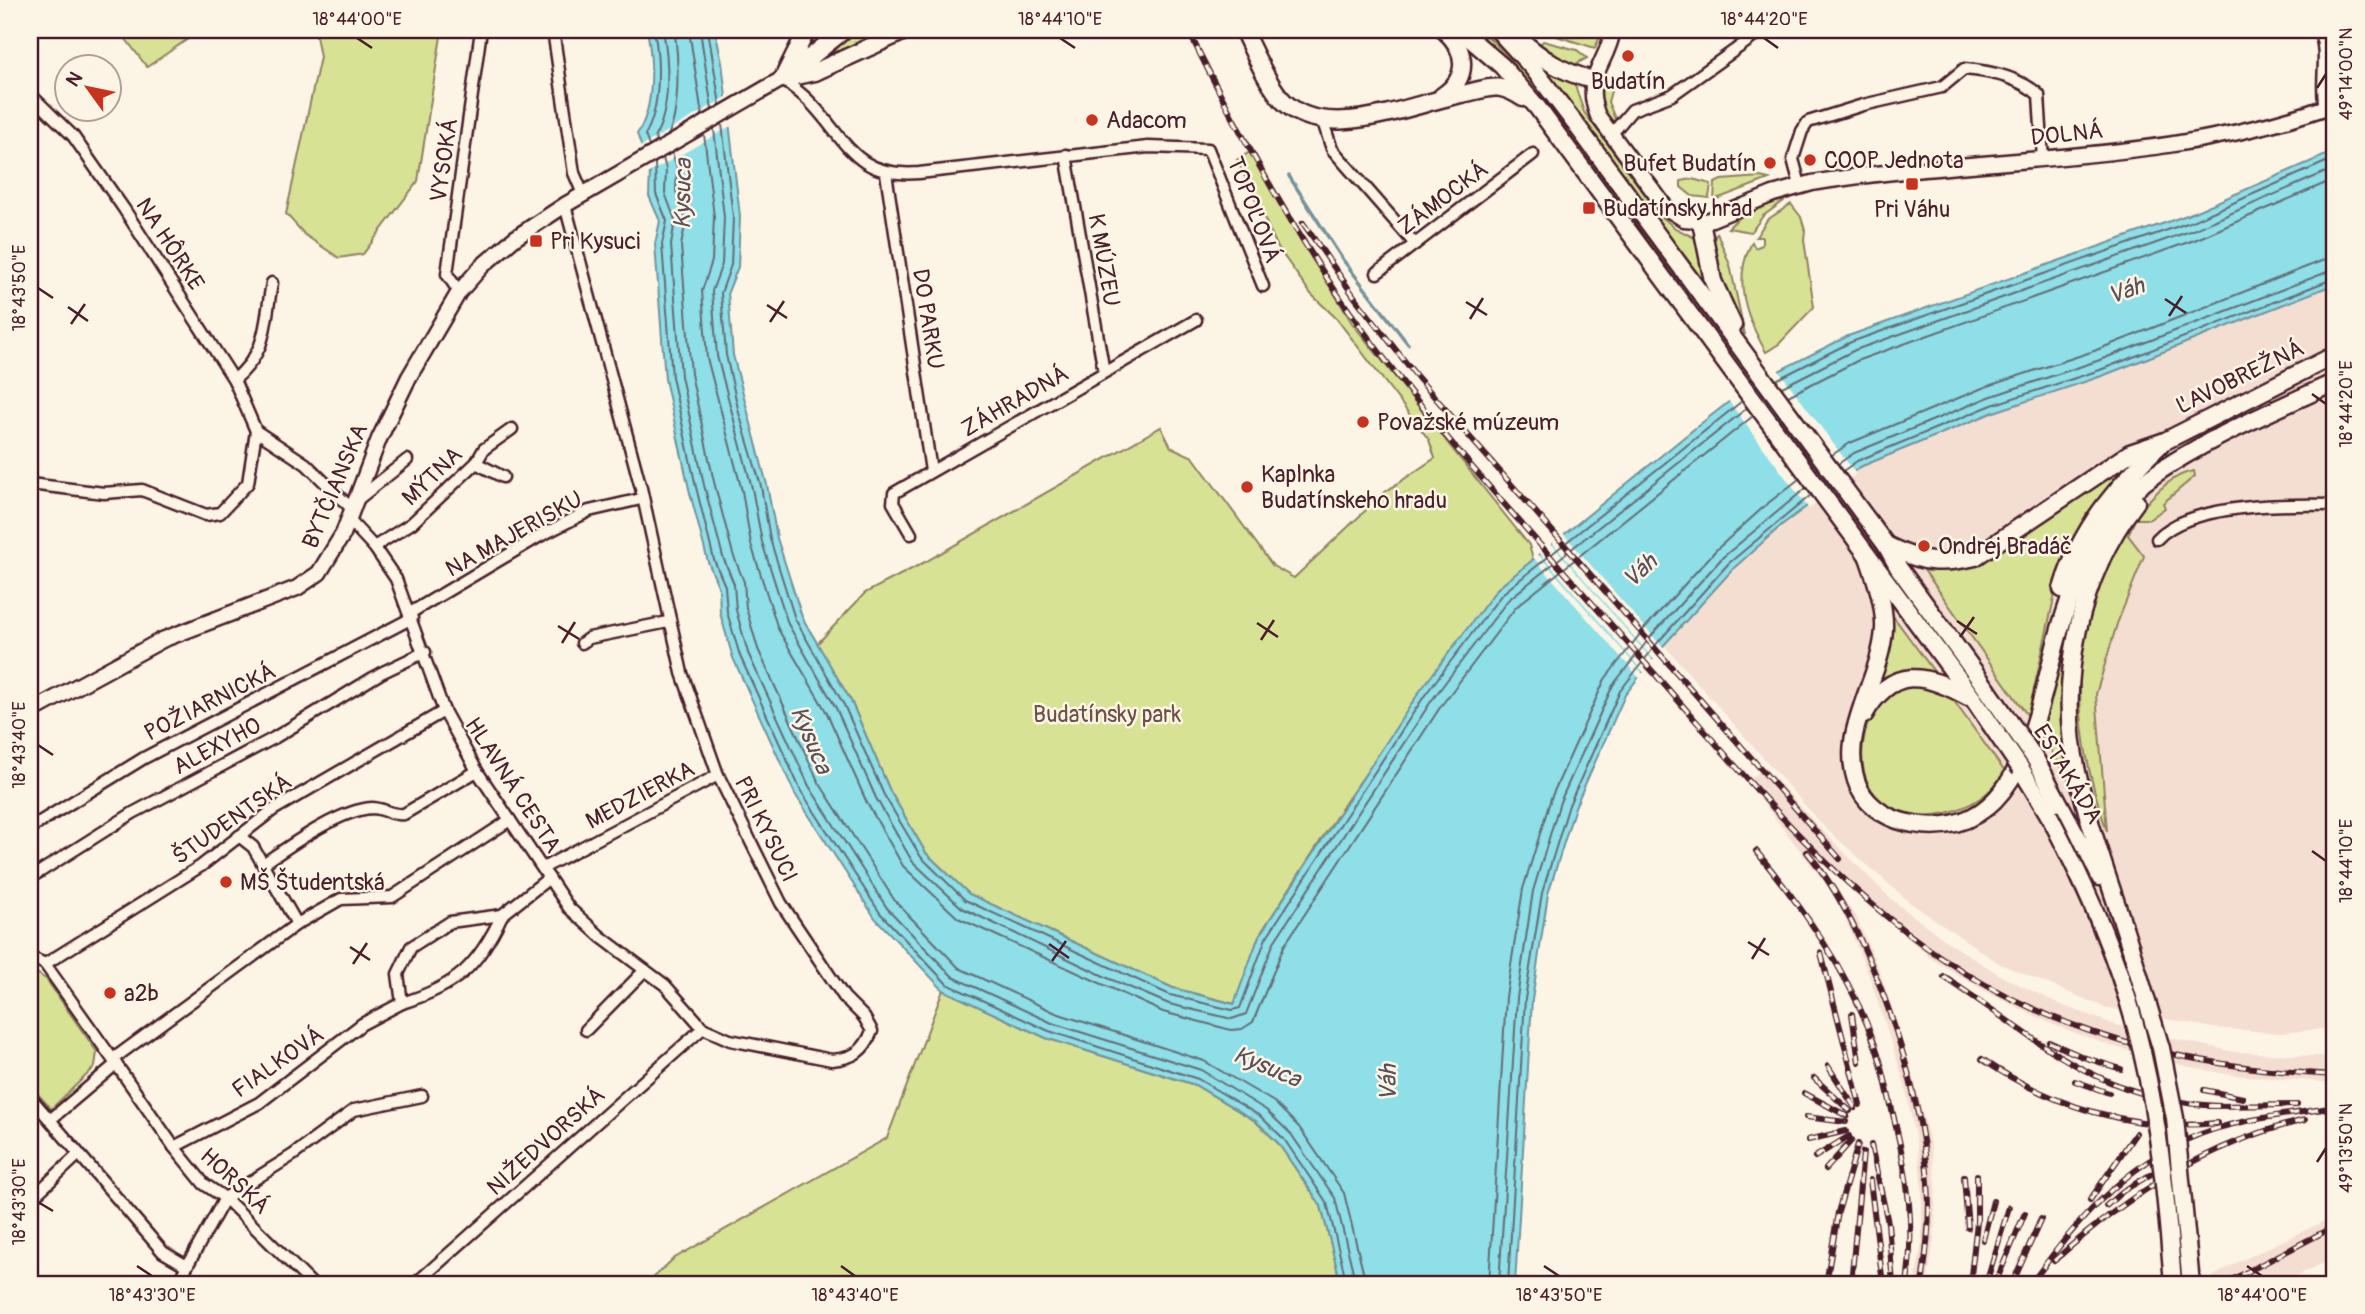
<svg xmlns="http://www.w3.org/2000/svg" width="2365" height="1314" viewBox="0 0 2365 1314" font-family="Pangolin,sans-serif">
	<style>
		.built { fill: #f4ded2 }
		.green { fill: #d7e295; stroke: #908060; stroke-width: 2 }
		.water { fill: #8edfe7; stroke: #73929c; stroke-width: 2 }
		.pier { fill: #fcf5e5 }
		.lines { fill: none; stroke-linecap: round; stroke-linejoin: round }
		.shore { stroke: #656c76; stroke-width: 2 }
		.stream { stroke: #73929c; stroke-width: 3.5 }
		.street-casing { stroke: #4a1f2b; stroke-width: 15 }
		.secondary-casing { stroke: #4a1f2b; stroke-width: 19 }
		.primary-casing { stroke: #4a1f2b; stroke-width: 21 }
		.street { stroke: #fcf5e5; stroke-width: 10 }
		.secondary { stroke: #fcf5e5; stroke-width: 14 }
		.primary { stroke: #fcf5e5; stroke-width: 16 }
		.rail-casing { stroke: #4a1f2b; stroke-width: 6 }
		.rail { stroke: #fcf5e5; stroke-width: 3.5; stroke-dasharray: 10; stroke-linecap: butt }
		.primary-bridge-casing { stroke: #4a1f2b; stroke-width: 21; stroke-linecap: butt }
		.primary-bridge { stroke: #fcf5e5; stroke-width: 16 }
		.ticks { fill: none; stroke: #4a1f2b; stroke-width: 2.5 }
		.poi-dot { fill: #c8321e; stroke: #fcf5e5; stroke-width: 2.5 }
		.labels { text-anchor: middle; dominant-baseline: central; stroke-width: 5; stroke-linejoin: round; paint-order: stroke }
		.poi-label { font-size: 23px; fill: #4a1f2b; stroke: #fcf5e5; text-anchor: start }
		.street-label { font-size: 23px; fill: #4a1f2b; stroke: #fcf5e5 }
		.park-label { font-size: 23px; fill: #6d5046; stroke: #fcf5e5 }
		.water-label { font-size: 24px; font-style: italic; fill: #5b4f5a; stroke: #fcf5e5 }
		.neatline { fill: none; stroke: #4a1f2b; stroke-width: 2.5 }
		.ticks-label { font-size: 18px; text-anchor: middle; fill: #4a1f2b }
	</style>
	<rect width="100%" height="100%" fill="#fcf5e5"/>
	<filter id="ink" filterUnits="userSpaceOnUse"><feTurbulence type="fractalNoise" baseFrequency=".0143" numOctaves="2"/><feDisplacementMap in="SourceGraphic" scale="14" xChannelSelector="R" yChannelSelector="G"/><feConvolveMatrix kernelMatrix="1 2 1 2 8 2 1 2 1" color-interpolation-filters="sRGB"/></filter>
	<g filter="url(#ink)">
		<!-- built -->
		<g class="built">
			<polygon points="2335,284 2335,1028 2280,1033 2213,1028 2104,1007 2000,964 1909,902 1824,827 1664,645 1734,568 1783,524 1860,467 1994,412 2102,376"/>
			<polygon points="1765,767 1818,826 1891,899 1945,940 2003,977 2064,1006 2116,1025 2175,1039 2235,1052 2335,1057 2335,1083 2232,1075 2180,1065 2111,1046 2056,1026 1992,995 1932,959 1819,861 1857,919 1880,972 1915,1082 1931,1147 1936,1184 1934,1240 1927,1284 1915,1284 1922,1241 1922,1188 1918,1151 1905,1085 1870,978 1846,920 1829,888 1747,782"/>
			<polygon points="2335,1216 2335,1257 2328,1261 2280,1284 2200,1284 2236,1263"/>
		</g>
		<!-- green -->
		<g class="green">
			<polygon points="119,30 201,30 147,67"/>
			<polygon points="315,30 442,30 418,181 363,254 339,258 305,235 286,214 320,57"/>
			<polygon points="855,30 893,30 812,66"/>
			<polygon points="1473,30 1481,30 1525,72 1552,105 1678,275 1678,281 1673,279 1522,76"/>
			<polygon points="1537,30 1603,30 1595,48"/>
			<polygon points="1543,41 1577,50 1587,58 1572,66 1540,44"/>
			<polygon points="1543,69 1574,83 1584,112 1661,216 1675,228 1695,238 1708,287"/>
			<path d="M1604,73L1612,88L1608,102L1616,121L1614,126C1601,110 1593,91 1604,73Z"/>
			<polygon points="1250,152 1352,323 1529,545 1533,560 1497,589 1347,800 1259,936 1235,1004 1173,988 969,894 926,853 890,791 851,701 817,644 865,593 925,562 1161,427 1171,447 1193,457 1273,566 1294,578 1385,492 1435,458 1429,440 1336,318 1311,294 1278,248 1237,160"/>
			<polygon points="1760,177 1769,179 1714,200 1715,183 1721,180"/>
			<polygon points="1692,179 1711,184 1709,198 1692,196 1681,187 1681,181"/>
			<path d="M1788,198L1763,216L1751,232L1728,228C1740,215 1769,197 1788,198Z"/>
			<path d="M1791,204L1801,217L1805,230L1804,240L1814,307L1779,344L1766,352C1746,317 1732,280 1752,242L1755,248L1762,245V237H1756L1767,220Z"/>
			<path d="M1717,233L1730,265L1745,335C1733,312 1700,257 1717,233Z"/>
			<polygon points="2133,461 2113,481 2088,515 2071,546 2058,580 2028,716 1924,570 1949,571 1977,564"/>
			<path d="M2194,471L2195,476L2163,503L2165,508L2150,519H2135L2128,535L2144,556L2117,624L2096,694L2107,831C2070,727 2063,608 2136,516C2149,499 2171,474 2194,471Z"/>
			<polygon points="2074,609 2064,662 2063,714 2073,780 2070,781 2040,732 2055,666"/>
			<polygon points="1890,612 1935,673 1877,689"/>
			<path d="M1908,683L1941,689L1951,697L2005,772C1968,834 1852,833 1863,744C1868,710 1880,699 1908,683Z"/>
			<polygon points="30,969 46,979 97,1052 95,1067 51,1109 30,1085"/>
			<polygon points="943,990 1046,1038 1195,1085 1255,1121 1278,1143 1321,1206 1341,1284 647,1284 673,1259 887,1138"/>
		</g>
		<!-- water -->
		<path class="water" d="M647,30H715L722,62L740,216L738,267L728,292L733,355L767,485L777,538L802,617L851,701L890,791L926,853L969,894L1173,988L1234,1004L1259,936L1420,691L1497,589L1694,429L1749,386L1848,336L2187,215L2335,151V284L2102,376L1994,412L1860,467L1783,524L1734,568L1664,645L1625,695L1575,807L1548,894L1532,1000L1515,1284H1341L1321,1206L1278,1143L1256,1121L1195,1085L1046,1038L943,990L875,918L795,794L733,658L720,613L719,588L708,562L689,489L665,379L655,244L660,221L649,196L650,170L637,134C655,108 653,61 647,30Z"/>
		<!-- pier -->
		<g class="pier">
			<polygon points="730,95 733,125 647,174 638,148"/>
			<polygon points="1777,368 1856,474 1834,490 1753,380"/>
			<polygon points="1750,382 1832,492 1809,509 1727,399"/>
			<polygon points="1562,532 1665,650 1656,662 1551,541"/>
			<polygon points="1550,542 1655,663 1646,675 1538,551"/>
			<polygon points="1537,553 1645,676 1641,680 1532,556"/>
		</g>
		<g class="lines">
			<!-- shore -->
			<g class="shore">
				<polyline points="689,30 702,115"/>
				<polyline points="700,30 712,110"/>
				<polyline points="708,30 720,105"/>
				<polyline points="722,124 733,217 731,265 721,293 726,355 739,413 761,486 770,539 795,619 844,705 884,795 921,857 965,900 1170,995 1232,1010 1240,1008 1266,938 1425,695 1502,594 1742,401"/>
				<polyline points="714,129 724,217 722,264 712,291 717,356 752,488 762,542 788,624 836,708 876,798 912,861 962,908 1110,979 1169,1004 1232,1019 1246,1014 1274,942 1432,700 1508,600 1747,408"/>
				<polyline points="704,134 714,217 712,261 702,291 707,358 742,491 751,544 778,629 827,713 867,803 903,866 958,918 1163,1012 1231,1030 1242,1029 1253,1022 1284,946 1441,706 1516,607 1753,416"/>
				<path d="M668,135C680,113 679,55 674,30"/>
				<path d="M656,142L655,136C671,110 669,60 663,30"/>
				<path d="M649,146L645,135C661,108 660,61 654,30"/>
				<polyline points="672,153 677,167 676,191 686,220 681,246 691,374 714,482 733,554 744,582 746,608 758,649 818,781 895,901 959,968 1056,1013 1204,1061 1274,1102 1299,1127 1344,1193 1366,1284"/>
				<polyline points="663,158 666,169 665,193 675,220 671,245 681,376 704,485 723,557 734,584 736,610 748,653 809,786 887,908 953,977 1052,1023 1201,1070 1266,1110 1291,1134 1335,1198 1356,1284"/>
				<polyline points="655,163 656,194 667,221 662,244 672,377 696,487 714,560 725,586 727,612 740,656 801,791 880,913 947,984 1049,1031 1198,1079 1260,1116 1284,1139 1327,1203 1347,1284"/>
				<polyline points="1776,380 1851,342 2190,222 2335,158"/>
				<polyline points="1782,387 1855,350 2193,230 2335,168"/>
				<polyline points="1788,396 1859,360 2197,239 2335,179"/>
				<polyline points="1832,455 1850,443 1985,387 2094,351 2324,260 2335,259"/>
				<polyline points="1838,464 1854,453 1989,397 2097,361 2335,269"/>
				<polyline points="1843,471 1857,461 1992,405 2100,370 2335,278"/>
				<polyline points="1489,1284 1506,997 1523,889 1551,798 1605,679 1644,629 1716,550 1767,504 1799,479"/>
				<polyline points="1499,1284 1517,998 1533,891 1560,802 1613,685 1652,635 1723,557 1806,488"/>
				<polyline points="1508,1284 1525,999 1542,893 1569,805 1620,691 1659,641 1729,563 1811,495"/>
			</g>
			<!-- stream -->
			<polyline class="stream" points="1289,176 1343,260 1408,344"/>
			<defs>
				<g id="street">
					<polyline points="553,30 574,173 583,194"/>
					<path d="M2318,30C2330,50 2319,84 2325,108"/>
					<path d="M782,79C791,86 800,92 808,100C847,139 853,178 919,173L1148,147L1208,149L1263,286"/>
					<polyline points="30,94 73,136 124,209 234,380 256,431 306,464 353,510"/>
					<polyline points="1323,122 1332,149 1415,244"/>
					<polyline points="1610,136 1632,110 1672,95 1763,30"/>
					<polyline points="1066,155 1104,372"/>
					<polyline points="886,173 931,471"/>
					<path d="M1800,185L1793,159L1802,131L1808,122L1863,105L1942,87L1964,69C1990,71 2020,78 2039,95L2043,160"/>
					<polyline points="1377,273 1533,154"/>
					<polyline points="459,292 447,274 481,30"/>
					<path d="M234,380C269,350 264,325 272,283"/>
					<polyline points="476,463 503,477"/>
					<polyline points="30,484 104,493 142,490 206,515 220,513 248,483 256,431"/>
					<polyline points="357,500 407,460"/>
					<path d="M349,520L374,547L396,579L444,711L477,771L569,908L601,937L665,985L703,1028L730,1040L832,1060C853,1058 864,1052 872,1031L864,1017L844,997L781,903L718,775L682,673L641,488L565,205"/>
					<polyline points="911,534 893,503 894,493 1196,320"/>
					<path d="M2157,539C2189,503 2289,504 2335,505"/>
					<polyline points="374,547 412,523 476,463 484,449 512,429"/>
					<polyline points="410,613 540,536 589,511 641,499"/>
					<polyline points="582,643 589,638 668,622"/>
					<polyline points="30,828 144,758 412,618"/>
					<polyline points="239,836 253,847 297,924"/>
					<path d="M263,864C291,845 339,810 372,808C384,808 392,816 404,814L477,771"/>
					<polyline points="543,868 718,775"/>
					<polyline points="30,878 133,813 274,738 381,673 425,652"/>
					<polyline points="30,957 45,964 116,1064 50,1120 30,1097"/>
					<polyline points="45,964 201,866 273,810 444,711"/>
					<path d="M402,1003C457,986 478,966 502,915"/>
					<polyline points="586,1030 645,970"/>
					<polyline points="113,1059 297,924 341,899 392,897 510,820"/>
					<polyline points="116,1064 174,1147 204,1184 225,1198 312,1284"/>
					<polyline points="50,1120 163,1252 187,1266"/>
					<polyline points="174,1147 259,1103 362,1024 402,1003 398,974 411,947 450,922 502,915 549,878"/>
					<polyline points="30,1200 79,1154"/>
					<polyline points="177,1284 225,1198 293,1155 354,1110 422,1096"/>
					<polyline points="415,1284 703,1028"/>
				</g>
				<g id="secondary">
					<path d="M1613,30C1607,65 1582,77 1598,116L1666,208L1684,219L1707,221L1773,194L1812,183C1987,154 2167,166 2335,104"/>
					<polyline points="30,712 162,640 297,588 319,573 343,534 379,439 409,377 459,292 482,266 515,238 565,205 782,79"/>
				</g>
				<g id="primary">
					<path d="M1243,30C1254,52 1264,77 1279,96C1318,147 1410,104 1462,94C1491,88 1497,81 1523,98"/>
					<polyline points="1460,30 1502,66 1537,107 1974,700"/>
					<polyline points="1498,30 1532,67 1577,126 1886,545 1898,567 1987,689"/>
					<path d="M1517,37C1542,59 1561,72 1593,80"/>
					<polyline points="785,74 807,30"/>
					<polyline points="787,76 844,30"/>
					<polyline points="782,79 815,72 907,30"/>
					<path d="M1442,96C1470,78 1467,50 1444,30"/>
					<polyline points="1701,222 1713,281 1733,325"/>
					<path d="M1886,545C1921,562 1937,566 1975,557L2130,453L2165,441L2335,355"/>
					<path d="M1868,557C1876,580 1885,605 1884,629C1881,682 1835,734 1859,788C1869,809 1892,821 1914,824C2028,843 2038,697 2062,622C2076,577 2094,537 2124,501C2164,455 2279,409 2335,382"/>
					<path d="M2062,589C2080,529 2116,487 2160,445"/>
					<path d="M1864,715C1892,665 1925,673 1968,697"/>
					<polyline points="2036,760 2099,877"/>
					<polyline points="2021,769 2049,815"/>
					<path d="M2130,946C2112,888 2090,831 2077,772C2057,681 2079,576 2136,502"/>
				</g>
			</defs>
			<!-- street casing -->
			<use href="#street" class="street-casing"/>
			<!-- secondary casing -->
			<use href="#secondary" class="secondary-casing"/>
			<!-- primary casing -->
			<use href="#primary" class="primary-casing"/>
			<!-- street -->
			<use href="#street" class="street"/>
			<!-- secondary -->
			<use href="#secondary" class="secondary"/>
			<!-- primary -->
			<use href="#primary" class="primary"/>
			<defs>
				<g id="rail">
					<path d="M1188,30C1235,125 1285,218 1345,305C1437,436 1549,553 1654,673C1753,785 1852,910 1984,984C2093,1045 2212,1069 2335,1075"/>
					<polyline points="1303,223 1356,299 1418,378 1840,859"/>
					<path d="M1756,851C1803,908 1850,974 1875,1045C1884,1069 1888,1096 1895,1122C1908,1177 1915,1227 1907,1284"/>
					<path d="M1807,852C1869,926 1922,1087 1928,1183C1931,1217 1927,1251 1922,1284"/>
					<polyline points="1821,953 1860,1105"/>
					<path d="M1944,977C2041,1040 2094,1099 2218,1106"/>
					<polyline points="1852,1014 1859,1062"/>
					<polyline points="2049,1042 2083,1057 2121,1069"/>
					<path d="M1982,1059C2050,1106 2134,1132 2217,1123"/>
					<polyline points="1828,1066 1855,1108"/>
					<polyline points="1814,1078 1850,1111"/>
					<polyline points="2075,1081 2109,1093"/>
					<polyline points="2204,1090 2243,1098"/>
					<polyline points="1804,1093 1847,1116"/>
					<polyline points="2209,1106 2297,1105"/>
					<polyline points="1806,1117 1846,1122"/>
					<polyline points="1808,1140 1846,1131"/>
					<polyline points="1871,1145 1888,1223 1893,1284"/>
					<polyline points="1815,1157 1849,1136"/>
					<polyline points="1826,1169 1852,1140"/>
					<polyline points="1964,1177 1968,1228"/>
					<polyline points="1870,1180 1883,1284"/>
					<polyline points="2090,1200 2136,1133"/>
					<polyline points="2106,1206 2123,1191 2173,1161"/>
					<polyline points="1983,1240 1993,1201"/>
					<path d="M2054,1261C2126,1196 2209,1142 2305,1120"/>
					<polyline points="1826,1284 1838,1212 1858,1144"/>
					<polyline points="1851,1284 1863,1152"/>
					<polyline points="1970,1284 1977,1222 1977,1175"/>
					<polyline points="1986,1284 2009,1207"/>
					<polyline points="1995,1284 2025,1213"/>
					<polyline points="2012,1284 2041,1219"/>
					<path d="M2031,1284C2079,1217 2133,1155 2215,1129C2254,1117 2295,1114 2335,1107"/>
					<polyline points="2224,1284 2335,1226"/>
				</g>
			</defs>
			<!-- rail casing -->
			<use href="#rail" class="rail-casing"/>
			<!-- rail -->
			<use href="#rail" class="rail"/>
			<defs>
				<g id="primary-bridge">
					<polyline points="1987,689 2036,760"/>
					<polyline points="1974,700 2021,769"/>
					<path d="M2049,815C2088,890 2123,969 2142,1052C2160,1128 2167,1206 2173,1284"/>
					<polyline points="2130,946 2161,1048 2175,1118 2191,1284"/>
				</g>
			</defs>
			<!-- primary-bridge casing -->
			<use href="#primary-bridge" class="primary-bridge-casing"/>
			<!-- primary-bridge -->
			<use href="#primary-bridge" class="primary-bridge"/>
		</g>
	</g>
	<!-- ticks -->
	<path class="ticks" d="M357,38L372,48M1060,38L1075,48M1764,38L1778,48M2317,88L2326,74M38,288L53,298M2165,299L2186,313M1466,302L1487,315M767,305L787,318M68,307L88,321M2169,316L2182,296M1470,319L1483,298M770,322L784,301M71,324L85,304M2312,394L2326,404M1957,621L1977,634M1257,623L1278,637M558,626L579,639M1960,637L1974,617M1261,640L1274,620M562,643L575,622M38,745L53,755M2312,851L2326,861M1748,942L1769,955M1049,944L1069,958M350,947L370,960M1752,959L1765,938M1052,961L1066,941M353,964L367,943M2317,1162L2326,1148M38,1202L53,1211M137,1266L152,1276M841,1266L855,1276M1544,1266L1559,1276M2247,1266L2262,1276"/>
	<!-- markers -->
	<g class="poi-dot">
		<circle cx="1628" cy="56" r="7"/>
		<circle cx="1092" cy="120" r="7"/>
		<circle cx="1810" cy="160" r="7"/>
		<circle cx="1770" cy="163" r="7"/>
		<rect x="1905" y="177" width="14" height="14" rx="3.5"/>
		<rect x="1582" y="201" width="14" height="14" rx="3.5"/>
		<rect x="529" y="234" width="14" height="14" rx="3.5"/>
		<circle cx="1363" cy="422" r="7"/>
		<circle cx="1247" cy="487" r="7"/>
		<circle cx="1924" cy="546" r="7"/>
		<circle cx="226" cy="882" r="7"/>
		<circle cx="110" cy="993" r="7"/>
	</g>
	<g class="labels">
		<!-- poi labels -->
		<g class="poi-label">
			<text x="1628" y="81" text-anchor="middle">Budatín</text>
			<text x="1106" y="120">Adacom</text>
			<text x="1824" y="160">COOP Jednota</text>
			<text x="1756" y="163" text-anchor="end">Bufet Budatín</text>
			<text x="1603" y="208">Budatínsky hrad</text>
			<text x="1912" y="209" text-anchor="middle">Pri Váhu</text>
			<text x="550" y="241">Pri Kysuci</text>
			<text x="1377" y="422">Považské múzeum</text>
			<text x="1261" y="474">Kaplnka<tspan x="1261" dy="26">Budatínskeho hradu</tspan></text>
			<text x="1938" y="546">Ondrej Bradáč</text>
			<text x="240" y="882">MŠ Študentská</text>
			<text x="124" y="993">a2b</text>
		</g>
		<!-- street labels -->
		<g class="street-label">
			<text transform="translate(2067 134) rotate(-6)">DOLNÁ</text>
			<text transform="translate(444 160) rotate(-82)">VYSOKÁ</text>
			<text transform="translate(1443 198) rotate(-37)">ZÁMOCKÁ</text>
			<text transform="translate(1254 210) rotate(69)">TOPOĽOVÁ</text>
			<text transform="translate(170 244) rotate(57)">NA HÔRKE</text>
			<text transform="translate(1104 260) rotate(80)">K MÚZEU</text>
			<text transform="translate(928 319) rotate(81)">DO PARKU</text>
			<text transform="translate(2240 377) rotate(-26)">ĽAVOBREŽNÁ</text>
			<text transform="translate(1015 401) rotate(-30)">ZÁHRADNÁ</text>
			<text transform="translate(432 476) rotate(-44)">MÝTNA</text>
			<text transform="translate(335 486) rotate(-67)">BYTČIANSKA</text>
			<text transform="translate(514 534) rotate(-29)">NA MAJERISKU</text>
			<text transform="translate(210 702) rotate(-27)">POŽIARNICKÁ</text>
			<text transform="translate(217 746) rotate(-28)">ALEXYHO</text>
			<text transform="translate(2068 774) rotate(59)">ESTAKÁDA</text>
			<text transform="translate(513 785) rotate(57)">HLAVNÁ CESTA</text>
			<text transform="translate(640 795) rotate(-28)">MEDZIERKA</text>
			<text transform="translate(232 819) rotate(-35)">ŠTUDENTSKÁ</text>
			<text transform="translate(766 829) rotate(64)">PRI KYSUCI</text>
			<text transform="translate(278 1062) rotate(-35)">FIALKOVÁ</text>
			<text transform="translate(546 1141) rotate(-42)">NIŽEDVORSKÁ</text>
			<text transform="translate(235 1181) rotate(43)">HORSKÁ</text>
		</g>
		<!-- park labels -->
		<g class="park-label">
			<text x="1107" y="714">Budatínsky park</text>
		</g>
		<!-- water labels -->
		<g class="water-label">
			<text transform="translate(683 194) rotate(-89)">Kysuca</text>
			<text transform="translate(2126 291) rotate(-20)">Váh</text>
			<text transform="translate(1640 571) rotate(-43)">Váh</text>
			<text transform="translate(811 740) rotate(67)">Kysuca</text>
			<text transform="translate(1267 1067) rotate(23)">Kysuca</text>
			<text transform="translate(1388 1083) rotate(-90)">Váh</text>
		</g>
	</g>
	<!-- margin -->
	<rect width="2365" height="1314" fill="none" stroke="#fcf5e5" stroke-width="77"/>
	<!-- north arrow -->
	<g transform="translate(88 88) rotate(303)"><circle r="33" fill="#fcf5e5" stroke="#b59f9b" stroke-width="2"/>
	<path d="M0-5L12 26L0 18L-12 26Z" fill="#c8321e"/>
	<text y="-10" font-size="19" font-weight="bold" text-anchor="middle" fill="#4a1f2b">N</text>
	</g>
	<rect x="38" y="38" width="2288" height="1238" class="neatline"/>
	<g class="ticks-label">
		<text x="357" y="25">18°44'00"E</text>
		<text x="1060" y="25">18°44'10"E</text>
		<text x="1764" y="25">18°44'20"E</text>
		<text transform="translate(2346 74) rotate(-90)" y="6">49°14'00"N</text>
		<text transform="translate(19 288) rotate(-90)" y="6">18°43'50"E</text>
		<text transform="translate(2346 404) rotate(-90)" y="6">18°44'20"E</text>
		<text transform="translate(19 745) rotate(-90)" y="6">18°43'40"E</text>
		<text transform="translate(2346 861) rotate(-90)" y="6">18°44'10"E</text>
		<text transform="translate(2346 1148) rotate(-90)" y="6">49°13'50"N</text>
		<text transform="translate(19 1202) rotate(-90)" y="6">18°43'30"E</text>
		<text x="152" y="1301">18°43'30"E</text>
		<text x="855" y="1301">18°43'40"E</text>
		<text x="1559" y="1301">18°43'50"E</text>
		<text x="2262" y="1301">18°44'00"E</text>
	</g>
</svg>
